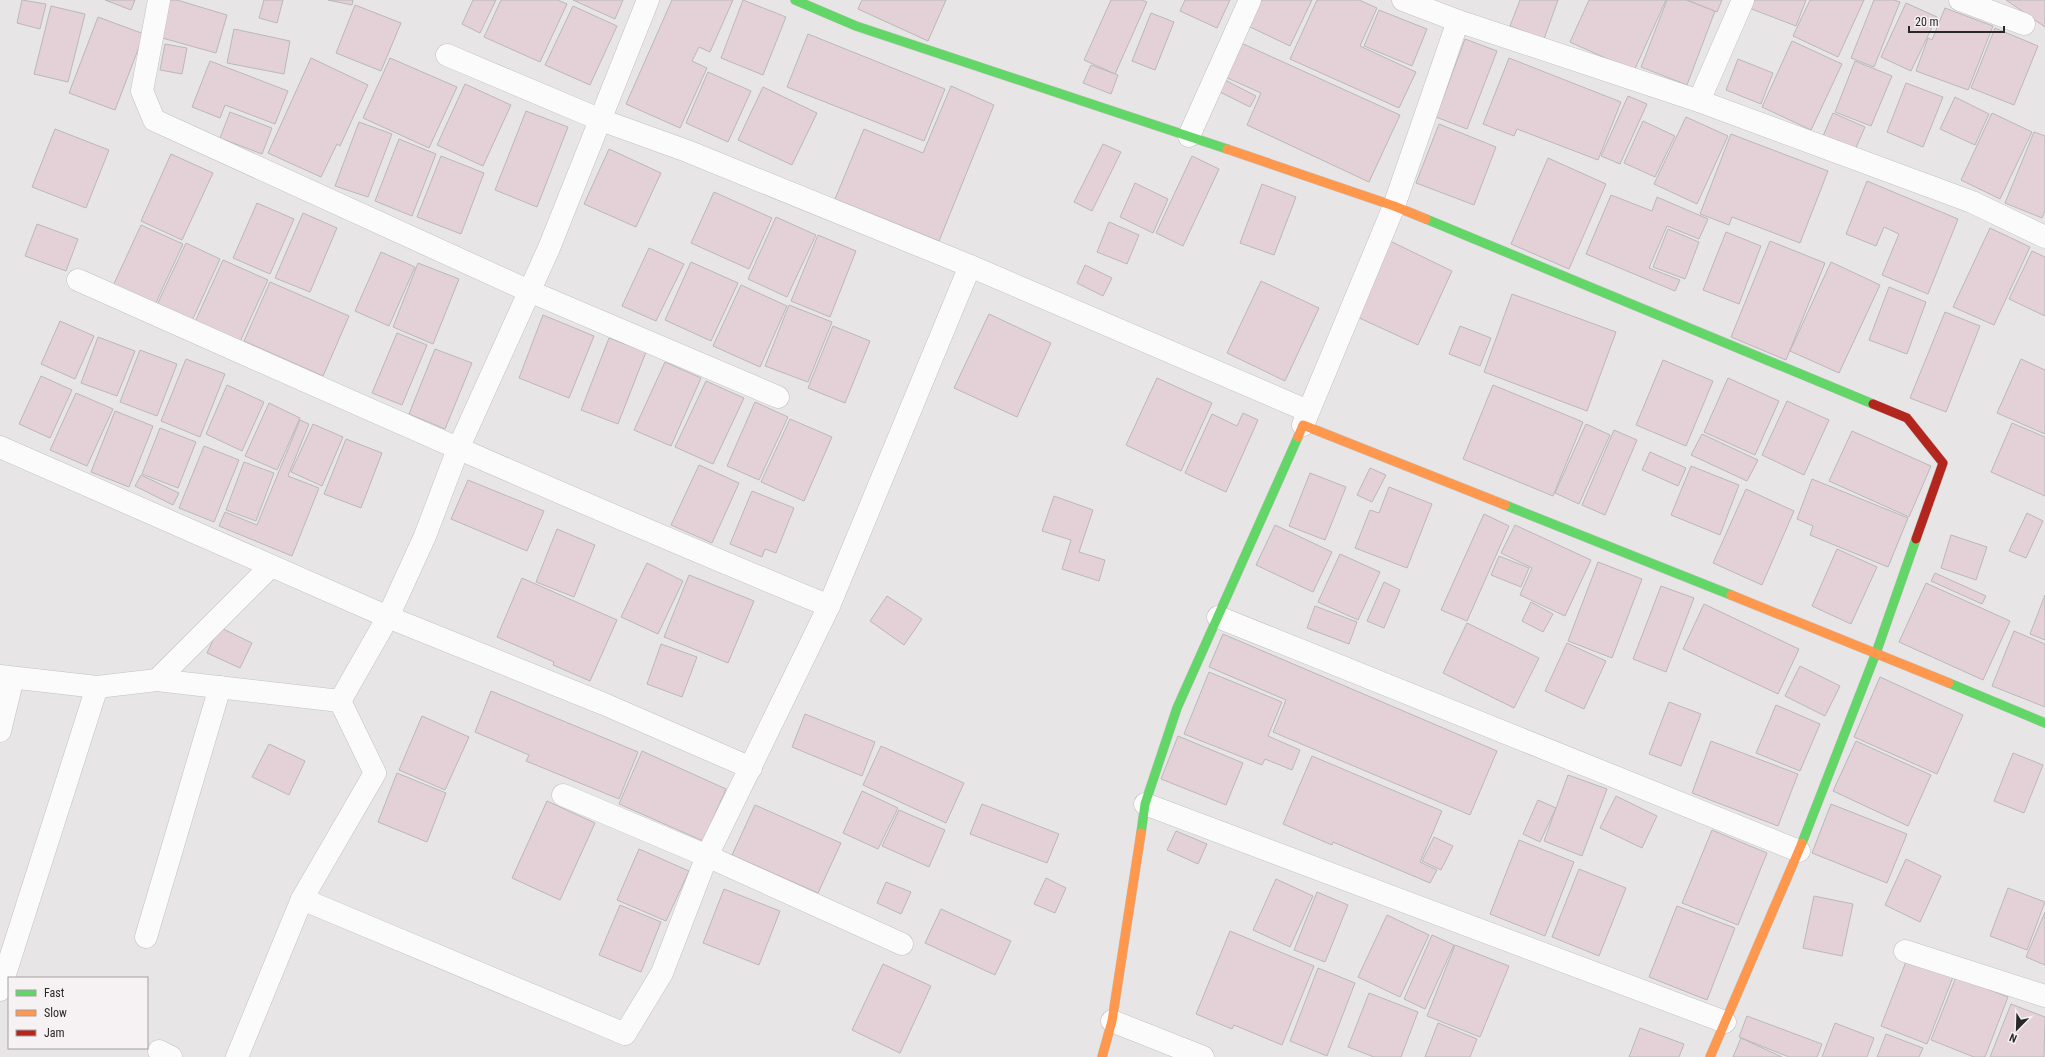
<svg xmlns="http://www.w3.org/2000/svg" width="2045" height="1057" viewBox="0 0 2045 1057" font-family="'Roboto Condensed',sans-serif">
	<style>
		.building { fill: #e3d1d7; stroke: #bab8b8 }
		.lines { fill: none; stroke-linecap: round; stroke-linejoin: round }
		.street-casing { stroke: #c3c1c1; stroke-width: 23 }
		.fast-casing { stroke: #c3c1c1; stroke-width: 10 }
		.slow-casing { stroke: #c3c1c1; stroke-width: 10 }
		.jam-casing { stroke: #c3c1c1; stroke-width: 10 }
		.street { stroke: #fcfbfb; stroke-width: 22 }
		.fast { stroke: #63d668; stroke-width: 9 }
		.slow { stroke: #ff974d; stroke-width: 9 }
		.jam { stroke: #b3261e; stroke-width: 9 }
	</style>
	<rect width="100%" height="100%" fill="#e8e5e6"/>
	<!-- building -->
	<g class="building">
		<polygon points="22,0 46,4 40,29 17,23"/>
		<polygon points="105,0 135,0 131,10"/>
		<polygon points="165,0 177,0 227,15 216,53 155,36"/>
		<polygon points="264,0 283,0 277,23 259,18"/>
		<polygon points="328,0 353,0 352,5"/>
		<polygon points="473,0 496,0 480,33 462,24"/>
		<polygon points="501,0 558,0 567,4 540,62 484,37"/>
		<polygon points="573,0 623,0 615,19"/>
		<polygon points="672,0 733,0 710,52 699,47 692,61 707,68 680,128 626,104"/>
		<polygon points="743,0 786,17 763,75 721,58"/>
		<polygon points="862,0 946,0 928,41 858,9"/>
		<polygon points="1111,0 1142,0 1147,2 1115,74 1084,60"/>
		<polygon points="1185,0 1230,0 1217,28 1180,11"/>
		<polygon points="1260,0 1312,0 1290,46 1248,26"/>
		<polygon points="1317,0 1359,0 1377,8 1360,46 1416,72 1399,108 1290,59"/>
		<polygon points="1520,0 1558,0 1544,39 1510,26"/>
		<polygon points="1589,0 1666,0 1634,71 1570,42"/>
		<polygon points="1667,0 1686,0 1715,11 1687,85 1641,67"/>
		<polygon points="1687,0 1722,0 1717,12"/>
		<polygon points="1752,0 1806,0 1796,26 1749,8"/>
		<polygon points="1810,0 1864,0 1838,57 1793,36"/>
		<polygon points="1874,0 1894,0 1900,2 1874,67 1851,58"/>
		<polygon points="2006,0 2045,0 2045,27"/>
		<polygon points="1906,3 1937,17 1911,71 1881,57"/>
		<polygon points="355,5 401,23 381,71 336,53"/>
		<polygon points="51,6 85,14 68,82 34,74"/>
		<polygon points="573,6 617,26 590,85 545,65"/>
		<polygon points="1945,8 1993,26 1968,90 1916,71 1928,38 1932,40"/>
		<polygon points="1379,10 1427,29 1412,66 1364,46"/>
		<polygon points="1151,13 1174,22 1155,70 1132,61"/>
		<polygon points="98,17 144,34 115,110 69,93"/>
		<polygon points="1995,28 2038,46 2014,105 1971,88"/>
		<polygon points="234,29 290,41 284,74 227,63"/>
		<polygon points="808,34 945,89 924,141 787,87"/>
		<polygon points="1465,39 1497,51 1467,129 1436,117"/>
		<polygon points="1792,41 1842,64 1811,130 1762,107"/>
		<polygon points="1239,42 1400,115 1369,182 1247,125 1261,93 1223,76"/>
		<polygon points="165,44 187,48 182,74 160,70"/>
		<polygon points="311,58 368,85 340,146 337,144 321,177 268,153"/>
		<polygon points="390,58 457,87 429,148 363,118"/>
		<polygon points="1509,58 1621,102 1598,160 1517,129 1514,136 1483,124"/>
		<polygon points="1738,59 1773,73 1761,104 1726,90"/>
		<polygon points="210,61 288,91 275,124 225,105 220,118 192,107"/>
		<polygon points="1855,61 1892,76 1871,126 1835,112"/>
		<polygon points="1091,65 1118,75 1111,94 1083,83"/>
		<polygon points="708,72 751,91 728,142 686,123"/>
		<polygon points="1223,79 1256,96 1250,107 1218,91"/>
		<polygon points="1906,83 1943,97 1923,147 1887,132"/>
		<polygon points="465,84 511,105 483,166 437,145"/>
		<polygon points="951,86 994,105 939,241 835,199 864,129 923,153"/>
		<polygon points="763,87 817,113 792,165 738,140"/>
		<polygon points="1628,96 1647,104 1620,164 1601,156"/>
		<polygon points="1955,97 1989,114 1975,145 1940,129"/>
		<polygon points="526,111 568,127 537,207 495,190"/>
		<polygon points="230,112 272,128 262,154 220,138"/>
		<polygon points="1833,113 1865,127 1855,150 1823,136"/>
		<polygon points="1992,113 2032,132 2000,199 1961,180"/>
		<polygon points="1686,117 1728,136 1697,204 1654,184"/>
		<polygon points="1643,121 1675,136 1655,177 1624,163"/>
		<polygon points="359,122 392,134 368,197 335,186"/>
		<polygon points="1439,124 1496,147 1474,205 1416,183"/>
		<polygon points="55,129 109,150 86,208 32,187"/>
		<polygon points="2034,132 2045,136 2045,211 2042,218 2005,203"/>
		<polygon points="1731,134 1828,171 1800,243 1732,217 1729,225 1700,214"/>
		<polygon points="399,139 436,154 412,216 375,201"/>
		<polygon points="1103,144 1121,152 1092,211 1074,202"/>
		<polygon points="609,149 661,173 636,227 584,204"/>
		<polygon points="171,154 213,173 182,240 141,221"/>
		<polygon points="441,156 484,173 461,234 417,217"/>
		<polygon points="1192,156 1219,169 1183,246 1156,233"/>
		<polygon points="1548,158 1606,184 1569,269 1511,244"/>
		<polygon points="1867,181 1958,219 1928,294 1882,275 1899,234 1884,227 1876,246 1846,234"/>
		<polygon points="1135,183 1168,199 1153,233 1120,217"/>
		<polygon points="1262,184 1296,197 1274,255 1240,243"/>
		<polygon points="714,192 772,218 749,269 691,243"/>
		<polygon points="1611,195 1652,211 1657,197 1708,219 1699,239 1667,226 1649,268 1680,280 1675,291 1586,254"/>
		<polygon points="257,203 294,219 270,274 233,258"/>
		<polygon points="303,213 337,228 310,292 275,278"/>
		<polygon points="776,217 816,235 787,297 748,279"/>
		<polygon points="1109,222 1139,235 1127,264 1097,252"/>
		<polygon points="37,224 78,239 66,271 25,256"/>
		<polygon points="141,225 183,244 154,307 112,288"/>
		<polygon points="1990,228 2030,247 1994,325 1953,307"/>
		<polygon points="1668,229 1699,242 1685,279 1653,267"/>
		<polygon points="1726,232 1761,246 1739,304 1703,290"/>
		<polygon points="818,235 856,251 830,317 791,301"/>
		<polygon points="1390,241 1452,271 1418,345 1355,316"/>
		<polygon points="1770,241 1825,263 1786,360 1731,337"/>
		<polygon points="186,243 220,259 191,323 156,307"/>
		<polygon points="649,248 684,264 656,321 622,306"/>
		<polygon points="2032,251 2045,257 2045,316 2009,299"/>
		<polygon points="381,252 415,267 389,326 355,311"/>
		<polygon points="223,260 268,280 239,344 194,324"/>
		<polygon points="691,262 738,283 711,341 665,320"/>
		<polygon points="1831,262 1880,285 1839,373 1790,351"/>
		<polygon points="418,263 459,279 433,344 393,327"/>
		<polygon points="1085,265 1112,278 1103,296 1077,283"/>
		<polygon points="1261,281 1319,308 1285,381 1227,353"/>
		<polygon points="270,282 349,316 323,376 244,341"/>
		<polygon points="741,285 787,306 760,367 713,346"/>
		<polygon points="1889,287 1926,302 1907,354 1869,340"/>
		<polygon points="1512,294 1616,332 1587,411 1484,372"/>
		<polygon points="789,305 832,322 808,382 765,366"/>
		<polygon points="1945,312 1980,326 1946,412 1910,398"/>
		<polygon points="989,314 1051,343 1017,417 954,388"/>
		<polygon points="543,315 594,336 569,398 519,378"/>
		<polygon points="60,321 94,336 75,379 41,364"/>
		<polygon points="833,326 870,341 845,403 808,388"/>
		<polygon points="1460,326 1491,338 1480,366 1449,354"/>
		<polygon points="397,333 427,345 402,405 372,393"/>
		<polygon points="98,337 135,351 117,396 81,383"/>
		<polygon points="609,338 646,352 618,424 581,410"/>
		<polygon points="435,349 472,363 445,429 409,414"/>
		<polygon points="140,350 177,364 157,416 120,402"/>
		<polygon points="186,359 225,374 200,437 161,421"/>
		<polygon points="2021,359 2045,370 2045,434 1997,413"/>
		<polygon points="1663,360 1713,381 1686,446 1636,425"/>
		<polygon points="665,362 701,378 671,446 634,430"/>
		<polygon points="41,376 72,390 50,438 19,424"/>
		<polygon points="1157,378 1212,403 1181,471 1126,445"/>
		<polygon points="1728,378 1779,401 1755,455 1704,432"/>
		<polygon points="706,381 744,398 713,464 675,447"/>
		<polygon points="227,385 264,402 242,451 206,434"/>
		<polygon points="1493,385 1583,422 1553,496 1463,459"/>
		<polygon points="76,393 113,409 87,466 50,450"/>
		<polygon points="1787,401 1829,420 1804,475 1762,455"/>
		<polygon points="755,402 788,417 759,480 727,466"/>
		<polygon points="269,403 300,418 277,470 245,456"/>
		<polygon points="115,411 153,426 129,487 91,472"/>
		<polygon points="1243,413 1258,420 1226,492 1185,473 1212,414 1237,426"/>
		<polygon points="790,419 832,437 804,501 761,482"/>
		<polygon points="300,420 309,424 288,476 319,488 292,556 219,526 225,512 257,525"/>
		<polygon points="2012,423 2045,437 2045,496 1991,472"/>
		<polygon points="313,424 343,437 322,486 291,472"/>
		<polygon points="1586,424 1610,435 1579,504 1555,493"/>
		<polygon points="160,428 196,442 178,488 142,474"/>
		<polygon points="1614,430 1637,440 1605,515 1582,505"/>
		<polygon points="1852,431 1931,466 1909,517 1829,481"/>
		<polygon points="1702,434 1758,460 1747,481 1691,455"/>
		<polygon points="346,439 382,453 361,508 324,494"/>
		<polygon points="204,446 239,460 214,522 179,508"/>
		<polygon points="1650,452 1686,468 1678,486 1642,470"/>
		<polygon points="244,462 274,473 256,521 226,510"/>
		<polygon points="699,465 739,483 712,543 671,525"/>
		<polygon points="1691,466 1739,485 1720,535 1671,515"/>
		<polygon points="1370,468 1386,475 1372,502 1357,495"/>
		<polygon points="1310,473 1346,487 1325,540 1289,526"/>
		<polygon points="141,475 179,493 173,505 135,486"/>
		<polygon points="1812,479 1908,518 1888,567 1810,535 1813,526 1797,519"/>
		<polygon points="468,480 544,511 527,551 451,519"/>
		<polygon points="1389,487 1432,504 1407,568 1355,548 1370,510 1379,513"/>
		<polygon points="1746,489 1794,511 1762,585 1713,563"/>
		<polygon points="752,491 794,508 776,553 765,549 762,557 730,544"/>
		<polygon points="1054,496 1093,510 1079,552 1105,560 1099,581 1062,569 1071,540 1042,531"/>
		<polygon points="2027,513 2043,521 2026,558 2009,551"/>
		<polygon points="1484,514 1509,526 1467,621 1441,610"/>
		<polygon points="1275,525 1332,552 1313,592 1256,565"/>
		<polygon points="1515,525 1591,560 1565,616 1520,595 1532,568 1501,553"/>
		<polygon points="557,529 595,545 574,597 536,582"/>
		<polygon points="1951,535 1987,547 1976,580 1941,568"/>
		<polygon points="1837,549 1877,567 1851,624 1812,606"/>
		<polygon points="1340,554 1380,572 1358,620 1318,602"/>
		<polygon points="1499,556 1529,568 1521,587 1491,575"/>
		<polygon points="1598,562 1642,579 1612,658 1568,641"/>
		<polygon points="647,563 683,581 658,634 621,617"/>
		<polygon points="1935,573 1986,596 1982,604 1931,581"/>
		<polygon points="689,575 754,601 728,663 664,637"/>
		<polygon points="522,578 617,620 590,681 553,665 554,662 497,637"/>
		<polygon points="1384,582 1400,590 1384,628 1367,621"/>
		<polygon points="1926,583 2010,621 1983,680 1899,642"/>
		<polygon points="1661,586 1694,598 1666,672 1633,659"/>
		<polygon points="2045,595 2045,640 2030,634"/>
		<polygon points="887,596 922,619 904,645 870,621"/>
		<polygon points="1531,602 1553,614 1543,632 1522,621"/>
		<polygon points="1704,604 1799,649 1778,694 1683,649"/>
		<polygon points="1315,606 1357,622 1349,644 1307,628"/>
		<polygon points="1467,623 1539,658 1514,708 1443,673"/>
		<polygon points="219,627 252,643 240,668 207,653"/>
		<polygon points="2014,631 2045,644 2045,707 1992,686"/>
		<polygon points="1223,634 1497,751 1470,815 1273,732 1286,700 1209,667"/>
		<polygon points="1567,643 1606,661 1584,709 1545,691"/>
		<polygon points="661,644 697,657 682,697 647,684"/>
		<polygon points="1800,666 1840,686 1825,716 1785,696"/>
		<polygon points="1209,672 1282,702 1268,736 1300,750 1292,770 1265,759 1262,765 1184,734"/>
		<polygon points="1880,677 1963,715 1937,774 1854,737"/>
		<polygon points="491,691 638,752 619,799 526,761 529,755 475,732"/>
		<polygon points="1669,702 1701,714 1681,766 1649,754"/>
		<polygon points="1776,705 1820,724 1800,771 1756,753"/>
		<polygon points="805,714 875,742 862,776 792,747"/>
		<polygon points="422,716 469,737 445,790 399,770"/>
		<polygon points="1178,736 1243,763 1226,805 1161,779"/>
		<polygon points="1711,741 1798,774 1778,826 1692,793"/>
		<polygon points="1856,741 1931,775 1908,826 1833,791"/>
		<polygon points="269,744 305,761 289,795 252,777"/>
		<polygon points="881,746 964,783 946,823 863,785"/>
		<polygon points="642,751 726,789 703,841 619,804"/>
		<polygon points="2013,753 2043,765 2024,813 1994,801"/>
		<polygon points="1312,756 1442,811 1420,862 1437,870 1430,883 1333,842 1332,845 1283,824"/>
		<polygon points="397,773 446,793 427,842 378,822"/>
		<polygon points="1568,775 1607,789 1582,856 1544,841"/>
		<polygon points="862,791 898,808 878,849 843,833"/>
		<polygon points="1616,796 1657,816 1642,848 1600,828"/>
		<polygon points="1538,800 1556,808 1540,842 1523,834"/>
		<polygon points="547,801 595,823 560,900 512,878"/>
		<polygon points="982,804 1059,834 1047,863 970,834"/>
		<polygon points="1831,804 1907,834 1887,883 1812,853"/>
		<polygon points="755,805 841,843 818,893 732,855"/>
		<polygon points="899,810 945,830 929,867 882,846"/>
		<polygon points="1712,830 1767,853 1738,925 1682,903"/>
		<polygon points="1176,831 1207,844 1198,864 1167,850"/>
		<polygon points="1434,837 1453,846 1441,870 1422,861"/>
		<polygon points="1519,840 1574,862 1545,936 1490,914"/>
		<polygon points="639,849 689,871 666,921 617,900"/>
		<polygon points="1906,859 1941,876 1920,922 1885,905"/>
		<polygon points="1579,869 1626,888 1599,956 1552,937"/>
		<polygon points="1046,878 1066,888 1055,913 1034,904"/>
		<polygon points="1276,879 1313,896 1290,947 1253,930"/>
		<polygon points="886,882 911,892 901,914 877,903"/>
		<polygon points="2008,888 2045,902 2027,950 1990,936"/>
		<polygon points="724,889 780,911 759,965 703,943"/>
		<polygon points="1317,892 1348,905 1325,962 1294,950"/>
		<polygon points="1814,896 1853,904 1842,956 1803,948"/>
		<polygon points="620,905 661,922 641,972 599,955"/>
		<polygon points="1677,906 1735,928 1707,1000 1649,977"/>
		<polygon points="941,909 1011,941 995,975 925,943"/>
		<polygon points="2045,912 2045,965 2026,957"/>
		<polygon points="1387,915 1429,935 1400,997 1358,977"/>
		<polygon points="1230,931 1314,966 1282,1045 1234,1025 1232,1029 1196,1014"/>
		<polygon points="1432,935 1454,945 1425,1009 1404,999"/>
		<polygon points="1455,945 1509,966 1480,1037 1427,1016"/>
		<polygon points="1907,959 1953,977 1927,1044 1881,1026"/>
		<polygon points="883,964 931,986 900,1053 852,1030"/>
		<polygon points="1318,968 1355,983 1327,1056 1290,1041"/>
		<polygon points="1956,977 2008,997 1985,1057 1974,1057 1931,1040"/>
		<polygon points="1369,993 1418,1012 1401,1057 1374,1057 1348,1047"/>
		<polygon points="2011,1004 2045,1017 2044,1057 1990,1057"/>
		<polygon points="1747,1016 1822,1044 1817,1057 1789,1057 1739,1037"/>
		<polygon points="1438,1023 1477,1039 1470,1057 1425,1057"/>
		<polygon points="1835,1023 1874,1038 1867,1057 1822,1057"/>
		<polygon points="1640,1028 1684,1044 1679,1057 1629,1057"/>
		<polygon points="1886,1034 1923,1048 1919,1057 1877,1057"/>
		<polygon points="1741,1038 1782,1057 1733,1057"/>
	</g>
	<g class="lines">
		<defs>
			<g id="street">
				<polyline points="159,0 142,91 154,120 529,291 778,397"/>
				<polyline points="1403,0 1458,21"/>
				<polyline points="1960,0 2024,24"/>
				<polyline points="447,55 601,120 687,151 970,266 1308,411"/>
				<polyline points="1699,101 1743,0"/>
				<polyline points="1189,136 1250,0"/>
				<path d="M78,280C327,391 576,502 829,606"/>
				<polyline points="1303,425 1394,206 1458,21 1699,101 1972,202 2045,237"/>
				<polyline points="0,447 388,617 604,704 751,768"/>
				<polyline points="1218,617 1799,851"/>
				<polyline points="0,676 97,687"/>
				<polyline points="157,680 271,566"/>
				<polyline points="0,731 13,678"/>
				<polyline points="563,795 707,856 902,944"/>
				<polyline points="1145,804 1725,1022"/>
				<polyline points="302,899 375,773 340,701"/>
				<polyline points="146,937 220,687"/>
				<polyline points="1905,951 2045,996"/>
				<polyline points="0,990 97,687 157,680 340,701 388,617 425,536 458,449 549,248 648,0"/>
				<polyline points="1112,1021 1203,1057"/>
				<polyline points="159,1051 171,1057"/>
				<polyline points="237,1057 302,899 625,1034 662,973 707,856 829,606 970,266"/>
			</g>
			<g id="fast">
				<polyline points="795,0 856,26 1227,149"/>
				<polyline points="1426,219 1873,404"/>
				<polyline points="1505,505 1731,595"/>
				<polyline points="1949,683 2045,723"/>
				<polyline points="1141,833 1145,804 1177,708 1298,437"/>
				<polyline points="1802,843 1876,653 1916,539"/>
			</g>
			<g id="slow">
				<polyline points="1227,149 1394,206 1426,219"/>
				<polyline points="1298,437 1303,425 1505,505"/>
				<polyline points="1731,595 1949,683"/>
				<polyline points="1102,1057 1112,1021 1141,833"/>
				<polyline points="1710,1057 1802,843"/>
			</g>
			<polyline id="jam" points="1873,404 1907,418 1943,463 1916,539"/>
		</defs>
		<!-- street casing -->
		<use href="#street" class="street-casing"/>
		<!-- fast casing -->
		<use href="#fast" class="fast-casing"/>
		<!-- slow casing -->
		<use href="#slow" class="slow-casing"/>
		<!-- jam casing -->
		<use href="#jam" class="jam-casing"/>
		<!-- street -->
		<use href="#street" class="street"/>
		<!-- fast -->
		<use href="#fast" class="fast"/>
		<!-- slow -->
		<use href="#slow" class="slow"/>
		<!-- jam -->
		<use href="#jam" class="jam"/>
	</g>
	<!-- legend -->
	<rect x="8" y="977" width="140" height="72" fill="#f6f1f2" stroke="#a4a0a1"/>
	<rect x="16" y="990" width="20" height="6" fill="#63d668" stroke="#a4a0a1"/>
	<text x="44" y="997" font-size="12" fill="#292727">Fast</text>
	<rect x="16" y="1010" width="20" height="6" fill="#ff974d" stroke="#a4a0a1"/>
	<text x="44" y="1017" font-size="12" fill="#292727">Slow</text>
	<rect x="16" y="1030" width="20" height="6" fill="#b3261e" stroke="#a4a0a1"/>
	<text x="44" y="1037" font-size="12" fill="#292727">Jam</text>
	<!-- north arrow -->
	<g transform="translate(2017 1029) rotate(203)" stroke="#f6f1f2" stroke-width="3" paint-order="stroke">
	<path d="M0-3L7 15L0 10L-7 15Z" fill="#292727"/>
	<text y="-6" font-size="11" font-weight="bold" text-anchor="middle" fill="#292727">N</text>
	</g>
	<!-- scale -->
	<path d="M1909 26v6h95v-6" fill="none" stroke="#292727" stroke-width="2"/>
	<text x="1915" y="26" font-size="12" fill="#292727" stroke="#f6f1f2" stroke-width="3" paint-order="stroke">20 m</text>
</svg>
